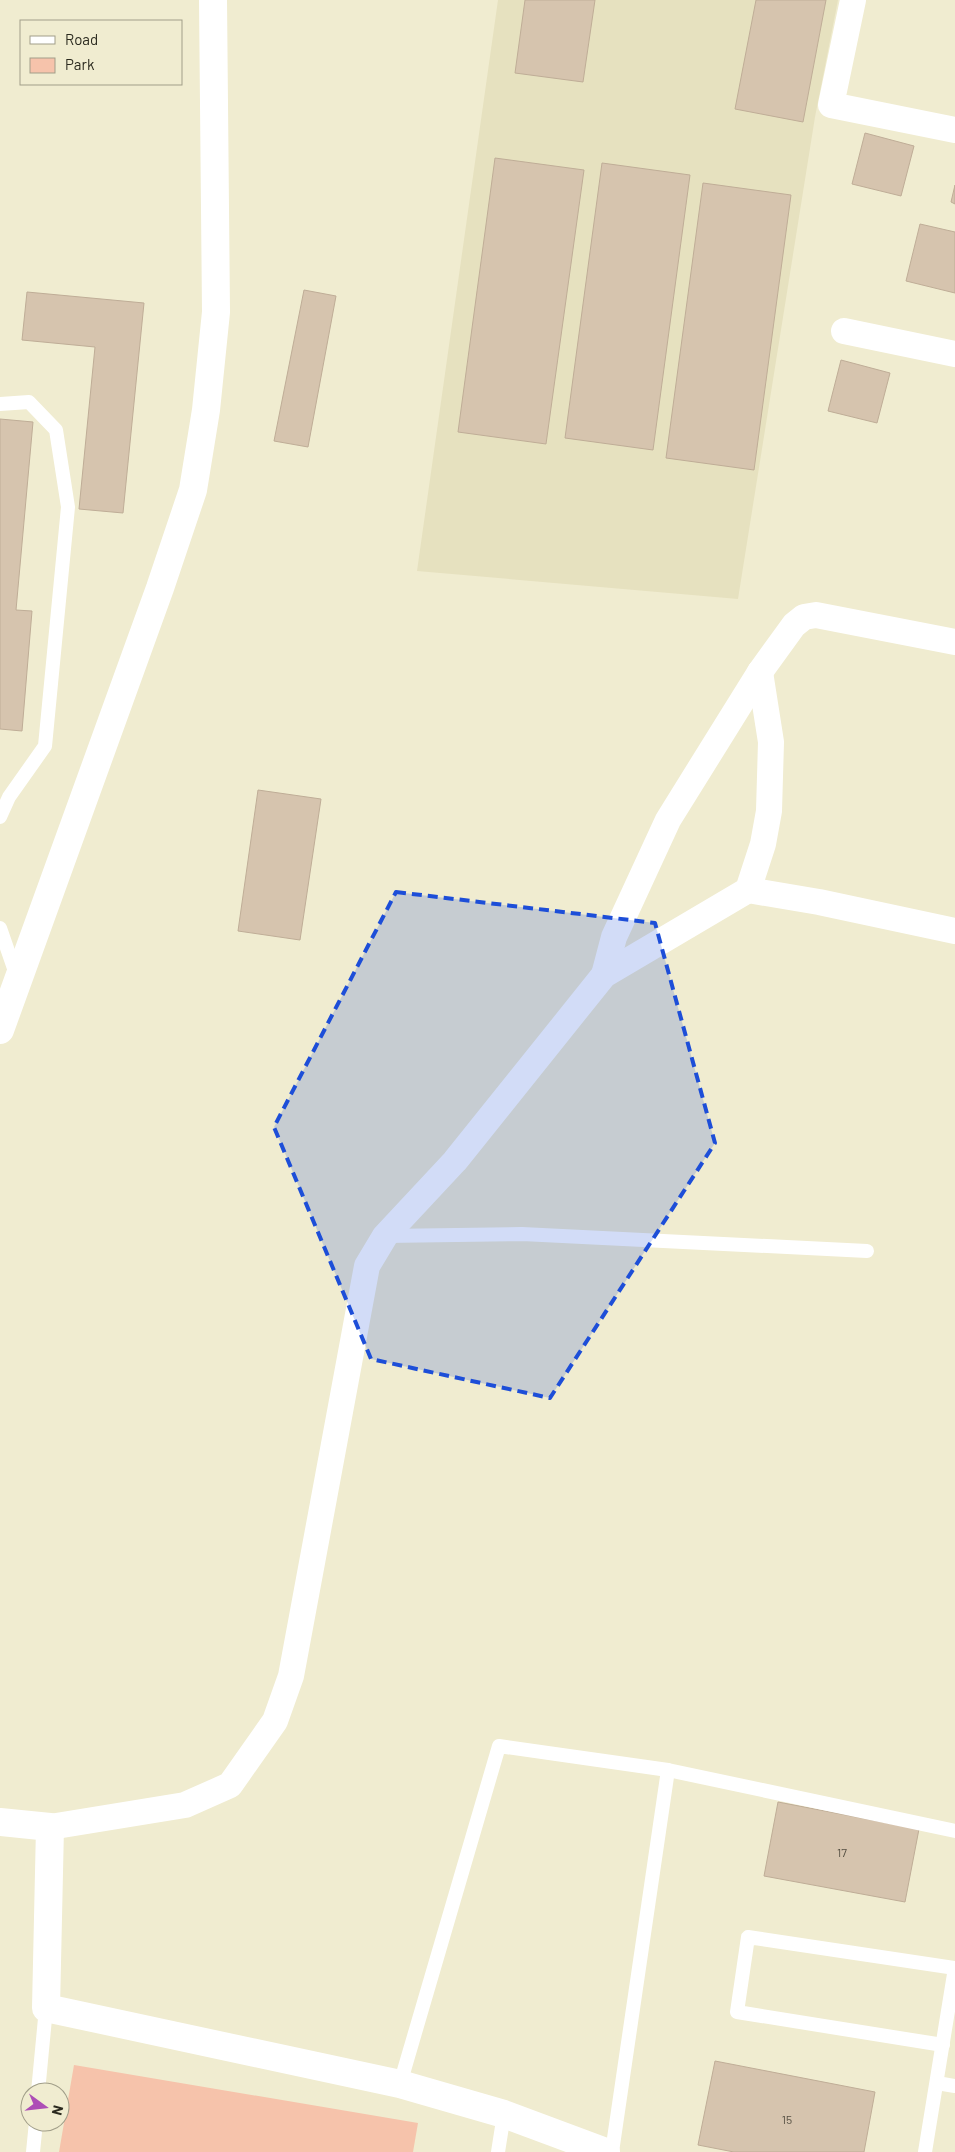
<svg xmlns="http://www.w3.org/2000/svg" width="955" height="2152" viewBox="0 0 955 2152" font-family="Barlow,sans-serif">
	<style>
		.built { fill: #e6e1bf }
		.green { fill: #f6c3ab }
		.building { fill: #d6c4ae; stroke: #bfad97 }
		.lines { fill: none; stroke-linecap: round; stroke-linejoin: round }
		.lane { stroke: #fff; stroke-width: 14 }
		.street { stroke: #fff; stroke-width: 26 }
		.secondary { stroke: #fff; stroke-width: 28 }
		.marked { fill: #1d4ed8; fill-opacity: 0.2; stroke: #1d4ed8; stroke-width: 4; stroke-dasharray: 10 6; stroke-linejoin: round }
		.labels { text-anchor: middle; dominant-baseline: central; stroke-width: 4.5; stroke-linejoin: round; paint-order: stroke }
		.number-label { font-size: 12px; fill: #565043 }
	</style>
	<rect width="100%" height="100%" fill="#f0ecd0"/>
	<!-- built -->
	<polygon class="built" points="498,0 838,0 815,117 738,599 417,571"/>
	<!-- green -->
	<polygon class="green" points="74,2065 418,2123 413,2152 59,2152"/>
	<!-- building -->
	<g class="building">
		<polygon points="525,0 595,0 583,82 515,73"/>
		<polygon points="756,0 826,0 803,122 735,109"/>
		<polygon points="865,133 914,146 901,196 852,184"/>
		<polygon points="495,158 584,170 546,444 458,432"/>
		<polygon points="602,163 690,175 653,450 565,438"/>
		<polygon points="703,183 791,195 754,470 666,458"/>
		<polygon points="955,185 955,204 951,202"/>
		<polygon points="920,224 955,232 955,293 906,281"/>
		<polygon points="304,290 336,296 308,447 274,441"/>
		<polygon points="27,292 144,303 123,513 79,509 95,347 22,340"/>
		<polygon points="841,360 890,373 877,423 828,411"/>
		<polygon points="0,419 33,422 16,610 32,611 22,731 0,729"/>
		<polygon points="258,790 321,799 300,940 238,931"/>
		<polygon points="778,1802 919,1829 905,1902 764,1876"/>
		<polygon points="715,2061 875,2092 864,2152 734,2152 698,2145"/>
	</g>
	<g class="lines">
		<!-- lane -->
		<g class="lane">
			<polyline points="0,404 29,402 56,430 68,507 45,746 9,797 0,817"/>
			<polyline points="0,928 17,977"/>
			<polyline points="385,1236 522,1234 867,1251"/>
			<polyline points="943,2045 737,2012 748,1937 955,1968"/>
			<polyline points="937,2083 955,2086"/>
			<polyline points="400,2084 499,1746 668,1770 955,1831"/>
			<polyline points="38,2092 46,2008"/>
			<polyline points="33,2152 36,2122"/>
			<polyline points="498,2152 504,2114"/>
			<polyline points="612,2152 668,1770"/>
			<polyline points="925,2152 955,1968"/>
		</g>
		<!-- street -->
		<g class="street">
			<polyline points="853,0 831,105 955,130"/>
			<polyline points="844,331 955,354"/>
			<polyline points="748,890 819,902 955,931"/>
			<polyline points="604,975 614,937 668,820 760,672 794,625 804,617 816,615 955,642"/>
			<polyline points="50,1827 185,1805 230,1785 275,1721 291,1676 367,1266 385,1236 455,1161 604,975 748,890 763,844 769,811 771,742 760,672"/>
		</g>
		<!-- secondary -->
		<g class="secondary">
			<polyline points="0,1030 160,588 193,490 206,410 216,312 213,0"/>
			<polyline points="0,1822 50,1827 46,2008 400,2084 504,2114 606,2152"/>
		</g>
	</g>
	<!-- marked area -->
	<path class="marked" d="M396,892L655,923L715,1143L550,1398L371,1359L274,1127Z"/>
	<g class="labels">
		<!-- number labels -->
		<g class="number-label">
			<text x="842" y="1852">17</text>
			<text x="787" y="2119">15</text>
		</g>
	</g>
	<!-- legend -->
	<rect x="20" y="20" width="162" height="65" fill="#f0ecd0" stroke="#a19e89"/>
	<rect x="30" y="36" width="25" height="8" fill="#ffffff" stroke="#a19e89"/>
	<text x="65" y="45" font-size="15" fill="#2b2a1f">Road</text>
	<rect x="30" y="58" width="25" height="15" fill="#f6c3ab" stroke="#a19e89"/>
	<text x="65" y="70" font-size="15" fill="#2b2a1f">Park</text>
	<!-- north arrow -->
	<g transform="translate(45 2107) rotate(105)"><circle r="24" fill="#f0ecd0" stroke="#a19e89"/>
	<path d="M0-4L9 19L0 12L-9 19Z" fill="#ad4eb6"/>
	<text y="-8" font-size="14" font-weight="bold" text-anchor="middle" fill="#2b2a1f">N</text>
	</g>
</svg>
